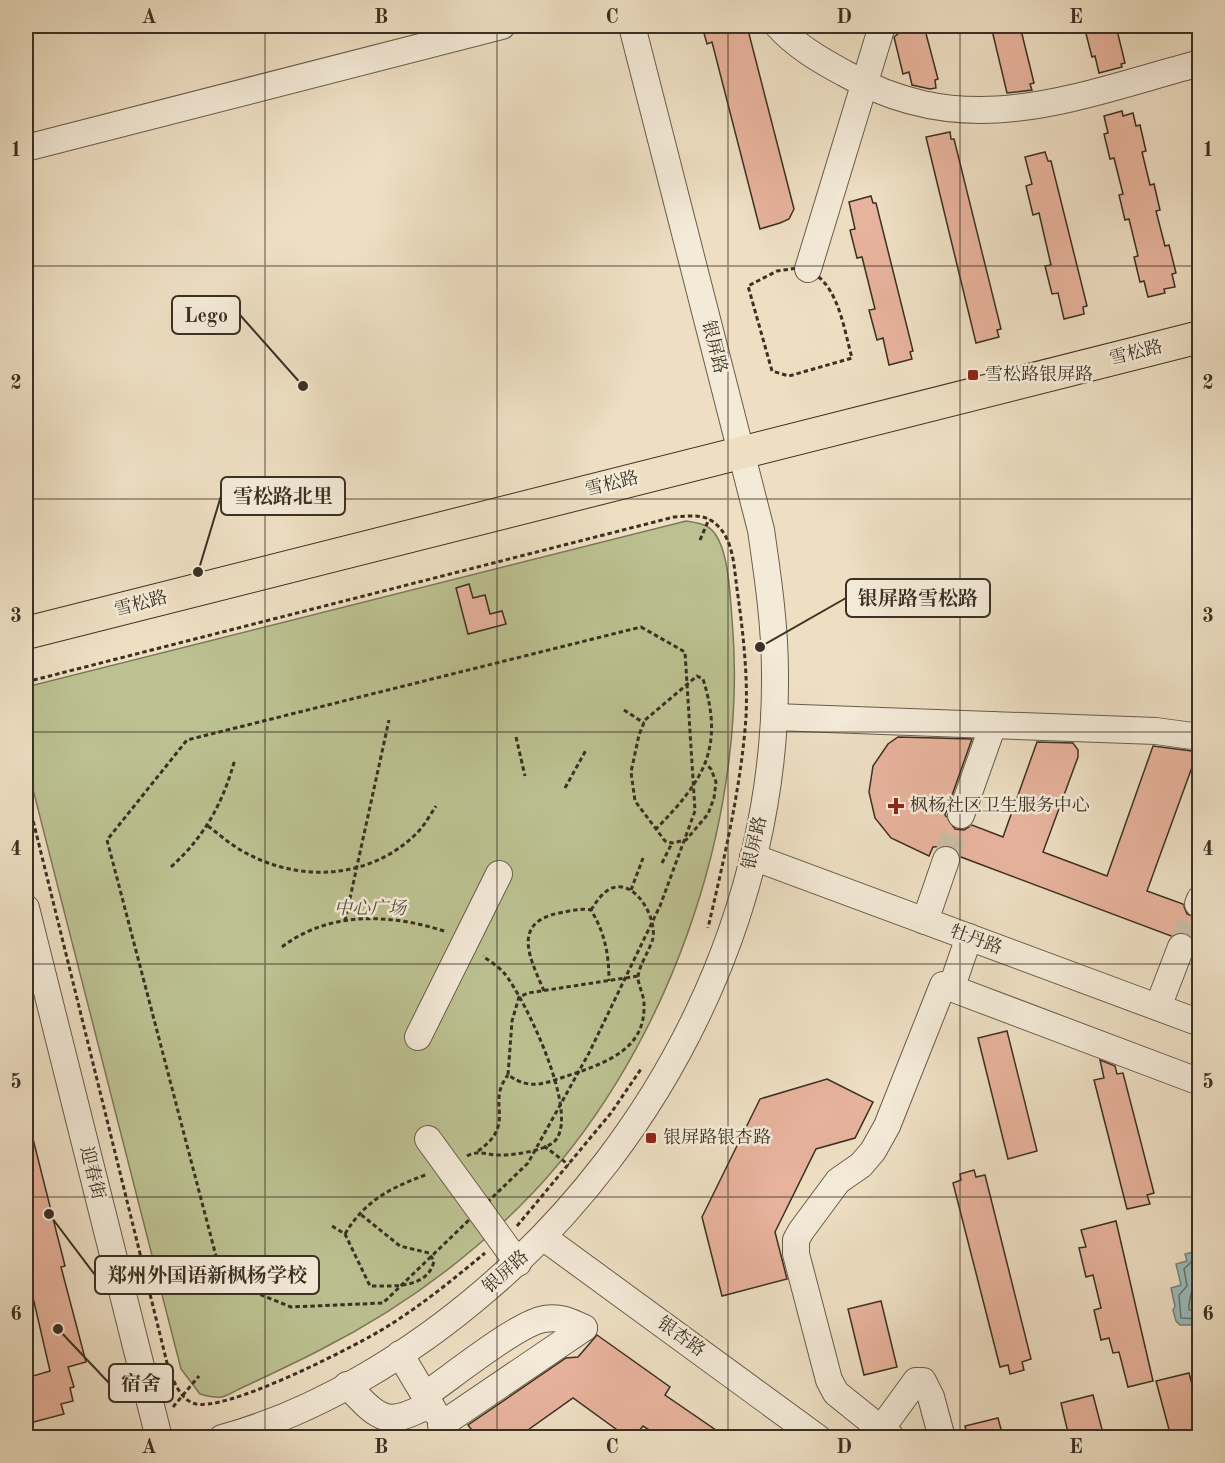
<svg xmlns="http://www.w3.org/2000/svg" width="1225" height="1463" viewBox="0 0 1225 1463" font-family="'Old Standard TT','Noto Serif SC',serif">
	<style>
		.green { fill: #bcc191; stroke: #7c785a; stroke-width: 1.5 }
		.water { fill: #9bbbbb; stroke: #75837e; stroke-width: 1.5 }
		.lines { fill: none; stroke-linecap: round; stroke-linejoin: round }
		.shore { stroke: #6b766f; stroke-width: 1.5 }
		.building { fill: #e8b39d; stroke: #3b3023; stroke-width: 1.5 }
		.minor-tunnel { stroke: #cabca3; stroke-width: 26; stroke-dasharray: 26 13; stroke-linecap: butt }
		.minor-casing { stroke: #685c4b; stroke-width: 28 }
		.major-casing { stroke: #3b3023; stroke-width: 34 }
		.path { stroke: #3b3023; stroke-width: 3; stroke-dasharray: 4.5 3; stroke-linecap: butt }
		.minor { stroke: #f4ead8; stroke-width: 26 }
		.major { stroke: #eedfc3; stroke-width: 32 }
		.grid { fill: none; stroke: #3b3023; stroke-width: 1.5; stroke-opacity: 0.55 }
		.poi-dot { fill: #8f2418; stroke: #f4ead8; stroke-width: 2 }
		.labels { text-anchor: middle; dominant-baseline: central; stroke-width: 5; stroke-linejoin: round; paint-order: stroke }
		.street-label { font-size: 18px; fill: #3b3023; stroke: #f4ead8 }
		.poi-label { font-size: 18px; fill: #3b3023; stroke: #f4ead8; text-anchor: start }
		.park-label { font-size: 18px; font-style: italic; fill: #554d39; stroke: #f4ead8 }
		.leader { fill: none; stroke: #3b3023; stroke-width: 2 }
		.callout-dot { fill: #3b3023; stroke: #f4ead8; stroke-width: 2 }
		.callout { fill: #f4ead8; stroke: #3b3023; stroke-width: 2 }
		.callout-label { font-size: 20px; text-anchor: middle; font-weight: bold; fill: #3b3023 }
		.neatline { fill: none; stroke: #3b3023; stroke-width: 2 }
		.grid-label { font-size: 20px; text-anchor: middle; font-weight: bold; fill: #3b3023 }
	</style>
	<rect width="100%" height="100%" fill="#eedfc3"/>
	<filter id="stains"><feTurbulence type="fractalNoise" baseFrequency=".00333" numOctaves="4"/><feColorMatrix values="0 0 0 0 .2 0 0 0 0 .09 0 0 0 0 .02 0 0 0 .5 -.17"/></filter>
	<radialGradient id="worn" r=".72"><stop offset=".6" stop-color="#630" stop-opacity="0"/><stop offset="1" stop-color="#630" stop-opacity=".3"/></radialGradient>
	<!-- green -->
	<path class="green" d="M686,521C693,522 702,523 708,527C729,540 730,596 732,619C750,822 665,1062 520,1206C462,1264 393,1313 320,1350C297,1362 273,1373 248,1385C240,1388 231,1394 222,1397C215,1398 207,1396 200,1394L181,1369L26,762V687Z"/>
	<!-- water -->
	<polygon class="water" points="1193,1252 1199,1253 1199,1325 1180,1325 1176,1321 1173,1310 1175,1306 1171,1288 1181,1285 1176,1264 1187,1261 1185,1254"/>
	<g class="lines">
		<!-- shore -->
		<g class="shore">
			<polyline points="1200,1258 1194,1259 1184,1269 1187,1286 1179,1295 1181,1318 1200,1319"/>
			<path d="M1200,1266L1193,1274C1195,1289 1188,1297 1189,1310L1200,1311"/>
		</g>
	</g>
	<!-- building -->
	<g class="building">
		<polygon points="702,26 747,26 794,209 789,219 780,223 760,229 712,42 707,44"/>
		<polygon points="897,26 924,26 938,79 935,80 936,88 930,89 912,85 909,72 903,74 894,37 899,33"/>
		<polygon points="991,26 1016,26 1017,31 1021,30 1034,83 1030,84 1032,90 1007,93"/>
		<polygon points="1084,26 1116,26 1125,63 1121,64 1122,67 1099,73 1095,56 1092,57"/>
		<polygon points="1122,111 1123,116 1133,113 1136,126 1140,125 1146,151 1142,152 1150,185 1154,184 1160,210 1156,211 1165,246 1169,245 1176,273 1172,274 1175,287 1164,289 1165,293 1148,297 1144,281 1140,282 1134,257 1138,256 1129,219 1125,220 1119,195 1123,194 1114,158 1110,159 1104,134 1108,133 1104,116"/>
		<polygon points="950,132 951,139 954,139 1001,329 997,330 999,337 976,343 926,137"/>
		<polygon points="1045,152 1048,161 1051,161 1087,306 1083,307 1084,314 1064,319 1058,293 1052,294 1045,266 1051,265 1039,213 1033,215 1026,186 1032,184 1025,157"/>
		<polygon points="871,196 873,203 876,203 913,351 910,352 912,359 889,365 883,338 877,340 869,310 875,309 862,257 857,258 850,230 855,229 849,202"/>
		<polygon points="469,584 473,598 485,595 490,614 502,611 506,624 468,634 456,588"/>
		<polygon points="898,737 972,739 945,815 955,829 964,830 972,825 1003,837 1037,742 1073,743 1078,750 1078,757 1043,852 1107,876 1153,746 1192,751 1195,759 1147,891 1183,904 1187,914 1200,919 1200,947 1187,933 1178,932 1171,936 961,857 951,846 933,847 929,856 891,838 875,818 869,792 873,766 888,744"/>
		<polygon points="1007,1031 1037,1151 1008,1159 978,1038"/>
		<polygon points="1100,1060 1115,1066 1117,1074 1123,1073 1154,1193 1147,1195 1150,1204 1127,1209 1094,1080 1104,1078"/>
		<polygon points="827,1079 873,1102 855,1138 816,1149 775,1232 787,1279 722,1296 702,1217 760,1099"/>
		<polygon points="26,1131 31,1131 65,1266 61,1267 86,1362 68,1367 74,1387 70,1388 73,1401 61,1404 64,1414 26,1424 26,1378 50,1371 26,1267"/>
		<polygon points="974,1170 976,1177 985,1175 1031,1359 1022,1362 1024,1370 1010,1374 1008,1365 1000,1367 953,1183 961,1180 960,1174"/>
		<polygon points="1116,1221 1153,1381 1128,1387 1119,1352 1113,1353 1109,1338 1101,1340 1094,1310 1101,1308 1093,1275 1086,1277 1079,1248 1086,1247 1081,1230"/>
		<polygon points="881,1301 897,1367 864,1375 848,1309"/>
		<polygon points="597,1335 670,1387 665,1395 726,1437 660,1437 643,1426 634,1437 627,1437 573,1398 518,1437 477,1437 468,1425 566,1358 578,1357"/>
		<polygon points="1189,1373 1200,1415 1200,1437 1171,1437 1156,1381"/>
		<polygon points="1093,1395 1104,1437 1069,1437 1061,1403"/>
		<polygon points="998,1418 1003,1437 968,1437 965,1426"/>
	</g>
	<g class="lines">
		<!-- minor-tunnel -->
		<g class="minor-tunnel">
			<polyline points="946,860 961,815"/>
			<polyline points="1181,947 1198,904"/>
		</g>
		<defs>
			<g id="minor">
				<path d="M778,26C796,46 820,60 844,73C968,144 1073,97 1200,63"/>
				<polyline points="26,148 502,26"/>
				<polyline points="808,269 882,26"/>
				<polyline points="774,717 1156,731 1200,737"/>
				<polyline points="961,815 993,725"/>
				<polyline points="753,857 1200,1023"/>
				<polyline points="1198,904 1200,899"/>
				<polyline points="26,908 159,1438"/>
				<polyline points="925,921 946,860"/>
				<polyline points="951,989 969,937"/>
				<polyline points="1158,1007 1181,947"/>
				<polyline points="418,1037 499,874"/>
				<polyline points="428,1139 518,1263"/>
				<polyline points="543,1237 818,1438"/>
				<polyline points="400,1354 434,1411"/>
				<path d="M347,1385C380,1420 386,1428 430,1404"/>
				<path d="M425,1395C450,1378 518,1323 544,1319C559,1316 570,1321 584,1328"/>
				<polyline points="441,1425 584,1328"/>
				<polyline points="881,1429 916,1381 923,1381 931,1397 942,1438"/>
				<path d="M222,1438C318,1412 413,1353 487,1289C664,1137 777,909 775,674C775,626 768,578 761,530L632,26"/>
				<polyline points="892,1438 836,1393 829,1380 796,1254 796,1240 801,1231 838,1181 861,1165 873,1151 887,1126 943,985 1200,1082"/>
			</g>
			<polyline id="major" points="26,633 1200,337"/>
		</defs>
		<!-- minor casing -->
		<use href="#minor" class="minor-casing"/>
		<!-- major casing -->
		<use href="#major" class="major-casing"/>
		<!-- path -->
		<g class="path">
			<path d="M798,268C837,273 843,326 852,358L789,376L772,371L748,286L777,271Z"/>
			<polyline points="700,540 709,519"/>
			<polygon points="641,627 685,652 695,811 660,906 589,1053 528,1163 383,1303 291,1307 222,1279 107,840 187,740"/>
			<path d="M26,682L674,517C690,516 705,513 717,525C734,541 734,568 737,589C743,631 748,675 746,717C741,788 724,859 708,928"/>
			<polyline points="624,710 644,723"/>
			<polyline points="516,737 525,776"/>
			<polyline points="565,788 586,750"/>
			<path d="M26,792L169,1371C175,1383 180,1398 193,1403C221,1415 349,1349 378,1332C416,1310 451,1281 485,1253"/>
			<path d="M208,826C220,835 232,846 246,853C301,883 371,879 417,833C424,826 430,815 436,806"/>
			<path d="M655,830C703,781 725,749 703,679L697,676L645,720L639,735L631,772L635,801L665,841L672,843L686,840L708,814L714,798L716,782L711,769L705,763"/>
			<polyline points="662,863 672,843"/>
			<path d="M171,867C205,836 223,803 235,759"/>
			<polyline points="631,890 643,858"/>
			<path d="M591,910C598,899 607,885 622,887C641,890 656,920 653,938C650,950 639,965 638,977C638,985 644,995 644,1004C646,1048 608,1062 573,1074C547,1082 532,1092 508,1075L512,1021L519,997L528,993L638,976"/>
			<polyline points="345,921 389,720"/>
			<path d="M282,947C330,910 393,914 447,932"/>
			<path d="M544,991C531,960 510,923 559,913C570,911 580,908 591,910C605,933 609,955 609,981"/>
			<polyline points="544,1146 569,1165"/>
			<path d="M478,1151C518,1123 485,1104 508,1075"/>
			<path d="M467,1156C480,1149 489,1156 502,1155C515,1155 540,1151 551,1144C586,1124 524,996 504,973C498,966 489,961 483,956"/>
			<path d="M332,1226L345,1234L370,1286C392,1286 428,1289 434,1261L429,1253L400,1246L359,1213"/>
			<polyline points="517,1226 611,1113 641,1069"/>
			<path d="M345,1234C365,1200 392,1187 428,1174"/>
			<polyline points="173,1407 199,1376"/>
		</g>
		<!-- minor -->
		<use href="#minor" class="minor"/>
		<!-- major -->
		<use href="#major" class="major"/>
	</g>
	<!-- grid -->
	<path class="grid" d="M265,26V1438M497,26V1438M728,26V1438M960,26V1438M26,266H1200M26,499H1200M26,732H1200M26,964H1200M26,1197H1200"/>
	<!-- markers -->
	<g class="poi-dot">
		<rect x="967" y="369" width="12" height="12" rx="3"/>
		<path d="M893 797h6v6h6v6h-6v6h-6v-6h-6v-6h6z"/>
		<rect x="645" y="1132" width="12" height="12" rx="3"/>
	</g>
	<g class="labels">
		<!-- street labels -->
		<g class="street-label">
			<text transform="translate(714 347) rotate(76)">银屏路</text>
			<text transform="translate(1136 353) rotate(-14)">雪松路</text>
			<text transform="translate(612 484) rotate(-14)">雪松路</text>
			<text transform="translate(141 604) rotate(-15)">雪松路</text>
			<text transform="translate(755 843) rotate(-77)">银屏路</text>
			<text transform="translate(976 940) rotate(20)">牡丹路</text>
			<text transform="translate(92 1173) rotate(76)">迎春街</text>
			<text transform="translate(506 1272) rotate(-42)">银屏路</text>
			<text transform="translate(681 1337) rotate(36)">银杏路</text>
		</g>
		<!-- poi labels -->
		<g class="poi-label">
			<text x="985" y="375">雪松路银屏路</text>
			<text x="910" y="806">枫杨社区卫生服务中心</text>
			<text x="663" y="1138">银屏路银杏路</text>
		</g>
		<!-- park labels -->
		<g class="park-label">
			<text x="370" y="909">中心广场</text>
		</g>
	</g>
	<!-- callouts -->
	<path class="leader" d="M303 386L240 315M198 572L221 496M760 647L846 598M49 1214L95 1275M58 1329L109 1383"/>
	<g class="callout-dot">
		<circle cx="303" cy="386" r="6"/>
		<circle cx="198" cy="572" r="6"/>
		<circle cx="760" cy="647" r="6"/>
		<circle cx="49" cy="1214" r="6"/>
		<circle cx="58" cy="1329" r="6"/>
	</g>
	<g class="callout">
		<rect x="172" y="296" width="68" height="38" rx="6"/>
		<rect x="221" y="477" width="124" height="38" rx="6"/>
		<rect x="846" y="579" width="144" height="38" rx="6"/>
		<rect x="95" y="1256" width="224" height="38" rx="6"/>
		<rect x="109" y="1364" width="64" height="38" rx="6"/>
	</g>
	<g class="callout-label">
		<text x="206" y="322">Lego</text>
		<text x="283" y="503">雪松路北里</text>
		<text x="918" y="605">银屏路雪松路</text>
		<text x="207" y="1282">郑州外国语新枫杨学校</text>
		<text x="141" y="1390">宿舍</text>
	</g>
	<!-- margin -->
	<rect width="1225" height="1463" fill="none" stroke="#eedfc3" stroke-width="66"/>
	<rect x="33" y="33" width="1159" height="1397" class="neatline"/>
	<g class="grid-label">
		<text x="149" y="23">A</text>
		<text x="381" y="23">B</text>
		<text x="612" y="23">C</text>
		<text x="844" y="23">D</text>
		<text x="1076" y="23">E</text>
		<text x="16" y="156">1</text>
		<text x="1208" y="156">1</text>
		<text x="16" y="389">2</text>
		<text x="1208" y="389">2</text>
		<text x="16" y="622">3</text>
		<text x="1208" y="622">3</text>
		<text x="16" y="855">4</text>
		<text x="1208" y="855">4</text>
		<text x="16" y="1088">5</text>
		<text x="1208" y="1088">5</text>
		<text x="16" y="1320">6</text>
		<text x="1208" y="1320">6</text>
		<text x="149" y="1453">A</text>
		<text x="381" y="1453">B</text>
		<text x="612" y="1453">C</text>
		<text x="844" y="1453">D</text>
		<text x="1076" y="1453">E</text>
	</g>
	<rect width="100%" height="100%" filter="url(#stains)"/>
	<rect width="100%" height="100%" fill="url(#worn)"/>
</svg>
